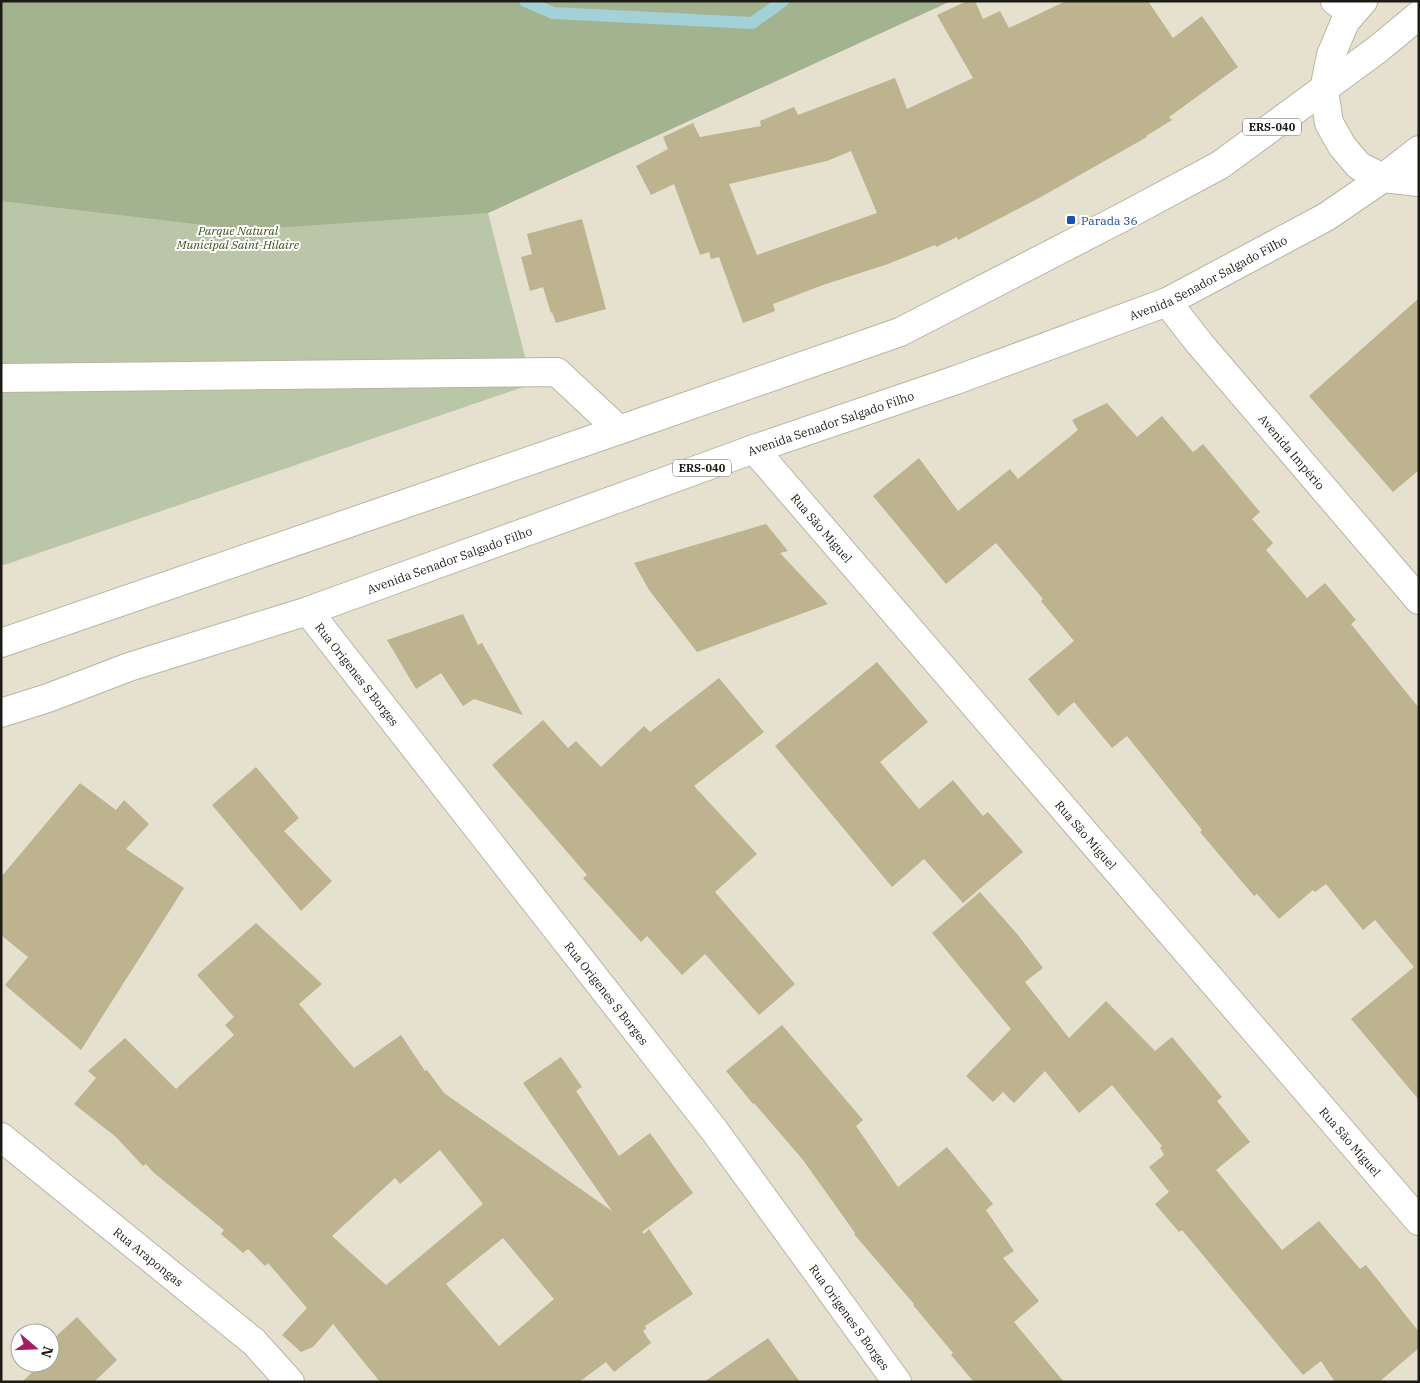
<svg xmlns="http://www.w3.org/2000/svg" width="1420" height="1383" viewBox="0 0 1420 1383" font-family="'IBM Plex Serif',serif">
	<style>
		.green { fill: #b9c7a8 }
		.forest { fill: #a3b28f }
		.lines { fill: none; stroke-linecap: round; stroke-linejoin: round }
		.stream { stroke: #a2d2d7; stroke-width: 12 }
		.building { fill: #beb38f; fill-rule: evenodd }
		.minor-casing { stroke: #b9b4a3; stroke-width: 30 }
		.major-casing { stroke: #b9b4a3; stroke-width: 30 }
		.minor { stroke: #fff; stroke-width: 28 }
		.major { stroke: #fff; stroke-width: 28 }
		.transit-dot { fill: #1a4fb4; stroke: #fff; stroke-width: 2 }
		.labels { text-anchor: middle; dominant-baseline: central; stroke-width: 4; stroke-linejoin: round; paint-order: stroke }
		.shield { fill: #fff; stroke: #615f5b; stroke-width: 1 }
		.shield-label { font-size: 11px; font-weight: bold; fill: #1d1b15 }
		.transit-label { font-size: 12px; fill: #164399; stroke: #fff; text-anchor: start }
		.park-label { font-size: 12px; font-style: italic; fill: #3d501c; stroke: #fff }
		.street-label { font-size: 12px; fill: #1d1b15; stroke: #fff }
	</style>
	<rect width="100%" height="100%" fill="#e6e0cf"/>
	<!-- green -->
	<polygon class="green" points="1,1 951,1 488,213 532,384 1,566"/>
	<!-- forest -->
	<polygon class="forest" points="1,1 951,1 488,213 246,230 1,201"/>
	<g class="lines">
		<!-- stream -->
		<polyline class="stream" points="525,1 553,13 752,23 783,1"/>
	</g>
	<!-- building -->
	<g class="building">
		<path d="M967,1H975L983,19L1000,11L1009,28L1066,1H1148L1173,38L1202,16L1238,67L1169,117L1172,120L1146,136L1147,137L1039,198L958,240L957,237L936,247L935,245L888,264L823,285L773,304L775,311L743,323L719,257L711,259L709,252L700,255L674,184L651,195L636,166L668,149L663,137L693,123L700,137L761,126L760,121L794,107L798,115L895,78L907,109L973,78L937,15ZM851,151L877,213L757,255L729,184L827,161Z"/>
		<polygon points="582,219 606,309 556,323 552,312 551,313 543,287 530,291 521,257 532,254 527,234"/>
		<polygon points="1419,298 1419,470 1393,492 1309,396"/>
		<polygon points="1107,403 1137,437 1162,416 1193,452 1203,444 1260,512 1252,519 1273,543 1266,550 1307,598 1325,583 1356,620 1351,624 1419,708 1419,1100 1351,1019 1414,967 1375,920 1363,930 1326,884 1315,892 1313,890 1279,919 1257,894 1254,896 1200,832 1202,830 1127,736 1112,748 1074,702 1058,716 1028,679 1074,641 1041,601 1043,599 996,543 946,584 873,496 919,458 958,511 1010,469 1018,479 1078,430 1072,420"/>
		<polygon points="766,524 788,551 780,553 828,604 697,652 649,590 634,563"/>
		<polygon points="463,614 478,645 482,643 523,715 474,699 463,706 441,673 416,689 387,640"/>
		<polygon points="877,662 928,722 880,762 919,809 953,780 983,816 988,812 1023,852 963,903 924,859 892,887 775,746"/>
		<polygon points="719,678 764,732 694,786 757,854 715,892 795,984 759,1015 705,954 682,975 647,936 641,942 583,878 587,875 492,765 543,720 568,748 576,741 601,767 644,726 650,732"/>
		<polygon points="256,767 299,818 284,831 332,881 301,911 212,805"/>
		<polygon points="80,783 116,810 124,800 149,824 126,849 184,888 81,1050 5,985 28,957 1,935 1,877"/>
		<polygon points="980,892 1018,935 1043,968 1025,982 1069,1038 1106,1001 1155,1051 1172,1037 1222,1097 1217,1101 1250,1142 1216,1170 1282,1250 1319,1221 1360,1269 1366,1265 1419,1332 1419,1348 1379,1382 1335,1382 1321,1361 1303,1375 1182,1230 1179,1232 1155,1204 1169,1192 1149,1167 1164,1155 1160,1148 1162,1146 1112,1085 1079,1113 1045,1071 1014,1103 1003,1092 993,1102 966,1076 1011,1029 932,933"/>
		<path d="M256,923L322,984L299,1004L354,1068L401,1035L425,1071L427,1070L444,1093L612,1211L523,1083L561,1057L582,1087L576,1091L619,1156L650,1133L693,1193L642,1232L644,1234L649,1229L693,1294L645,1326L646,1329L643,1331L651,1343L614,1372L606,1362L579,1382H380L333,1324L313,1347L301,1352L282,1335L307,1308L268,1263L265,1266L248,1249L243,1253L221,1234L224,1230L153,1172L146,1164L143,1166L116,1137L74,1104L96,1078L88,1071L125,1038L176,1089L234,1035L225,1025L234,1017L197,975ZM440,1150L483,1204L386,1285L332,1236L395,1178L400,1184ZM503,1238L554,1299L499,1346L446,1284Z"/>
		<polygon points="782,1025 863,1120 856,1126 898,1187 947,1147 993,1204 986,1210 1014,1251 1003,1258 1039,1301 1014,1322 1064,1382 974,1382 951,1355 953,1353 913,1305 914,1304 854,1234 855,1233 803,1160 754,1103 753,1104 726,1071"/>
		<polygon points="77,1317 117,1360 94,1382 22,1382 42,1363 50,1363 50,1342"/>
		<polygon points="768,1338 800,1382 704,1382"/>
	</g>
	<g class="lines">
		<defs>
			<g id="minor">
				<polyline points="1335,1 1352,13"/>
				<path id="s1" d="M1167,302L1200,344L1419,600"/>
				<polyline points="1,378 557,372 619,430"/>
				<path id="s2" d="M754,449L1419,1221"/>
				<path id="s3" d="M308,611L714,1130L897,1382"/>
				<path id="s4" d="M1,1137L254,1342L290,1382"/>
			</g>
			<g id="major">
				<polyline points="1363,1 1345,22 1331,55 1324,90 1329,123 1342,146 1359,166 1383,178 1419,182"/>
				<polyline points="1,643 619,430 900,332 1123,217 1220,165 1378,49 1419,15"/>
				<path id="s5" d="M1,713L48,698L129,667L308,611L754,449L956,380L1167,302L1326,217L1383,178L1419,150"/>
			</g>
		</defs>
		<!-- minor casing -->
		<use href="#minor" class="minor-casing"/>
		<!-- major casing -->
		<use href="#major" class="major-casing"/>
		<!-- minor -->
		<use href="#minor" class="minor"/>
		<!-- major -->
		<use href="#major" class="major"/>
	</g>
	<!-- markers -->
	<rect class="transit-dot" x="1066" y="215" width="10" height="10" rx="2.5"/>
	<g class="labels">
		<!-- shield labels -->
		<g class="shield">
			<rect x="1243" y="118.5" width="58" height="17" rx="4"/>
			<rect x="673" y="459.5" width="58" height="17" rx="4"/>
		</g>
		<g class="shield-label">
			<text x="1272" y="127">ERS-040</text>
			<text x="702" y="468">ERS-040</text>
		</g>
		<!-- transit labels -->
		<g class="transit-label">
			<text x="1081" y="220">Parada 36</text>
		</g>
		<!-- park labels -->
		<g class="park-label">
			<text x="238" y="230">Parque Natural<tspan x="238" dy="14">Municipal Saint-Hilaire</tspan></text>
		</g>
		<!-- street labels -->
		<g class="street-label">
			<text stroke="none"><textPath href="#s5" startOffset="1284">Avenida Senador Salgado Filho</textPath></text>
			<text stroke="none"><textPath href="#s5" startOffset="879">Avenida Senador Salgado Filho</textPath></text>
			<text stroke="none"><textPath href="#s1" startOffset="195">Avenida Império</textPath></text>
			<text stroke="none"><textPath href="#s2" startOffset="104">Rua São Miguel</textPath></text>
			<text stroke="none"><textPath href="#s5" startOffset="474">Avenida Senador Salgado Filho</textPath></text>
			<text stroke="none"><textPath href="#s3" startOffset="80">Rua Origenes S Borges</textPath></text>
			<text stroke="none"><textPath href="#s2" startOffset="509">Rua São Miguel</textPath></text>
			<text stroke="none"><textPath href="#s3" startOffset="485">Rua Origenes S Borges</textPath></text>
			<text stroke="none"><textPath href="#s2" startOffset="914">Rua São Miguel</textPath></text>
			<text stroke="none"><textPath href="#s4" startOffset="190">Rua Arapongas</textPath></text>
			<text stroke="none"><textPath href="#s3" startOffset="890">Rua Origenes S Borges</textPath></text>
		</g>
	</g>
	<!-- border -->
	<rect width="1420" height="1383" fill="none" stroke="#1d1b15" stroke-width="5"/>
	<!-- north arrow -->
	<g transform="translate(35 1348) rotate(109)"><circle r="24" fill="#ffffff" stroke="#a5a4a1"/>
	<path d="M0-4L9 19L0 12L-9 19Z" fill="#a61c63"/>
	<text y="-8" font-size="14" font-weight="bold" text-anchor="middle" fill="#1d1b15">N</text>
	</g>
</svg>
